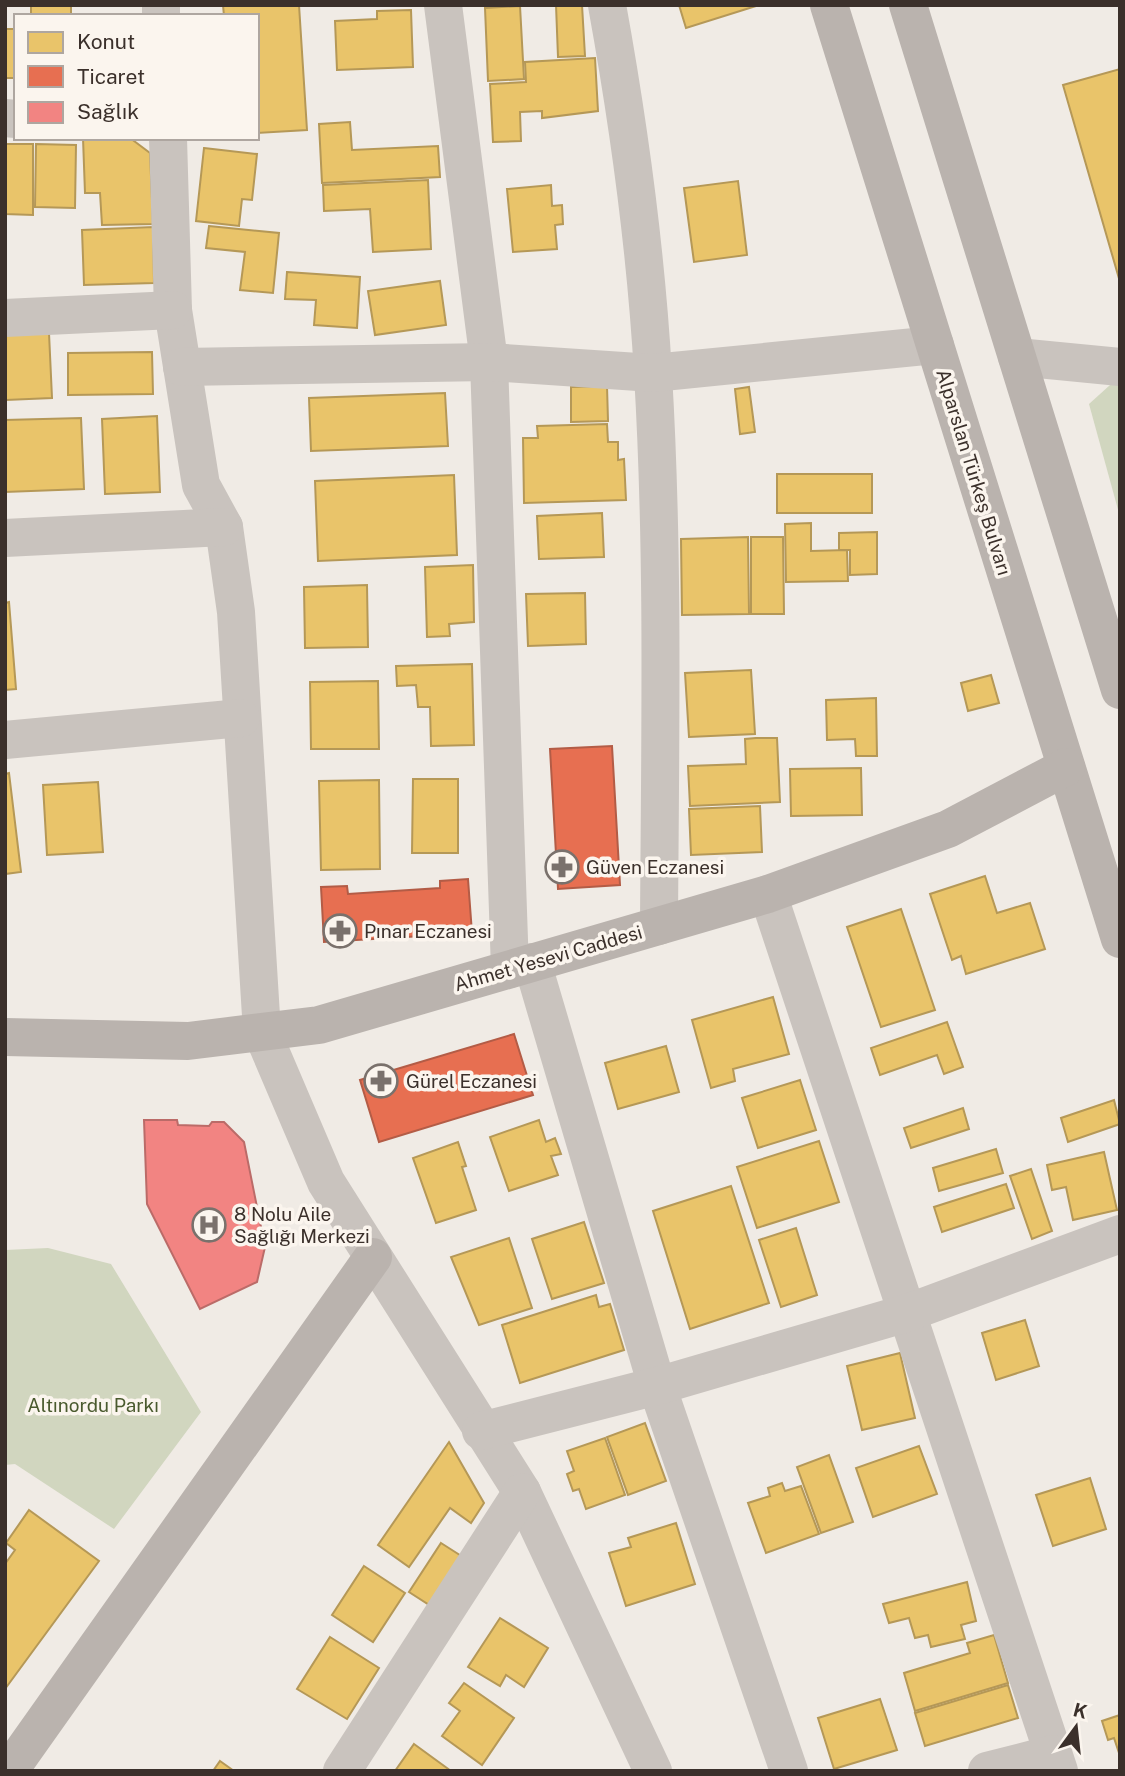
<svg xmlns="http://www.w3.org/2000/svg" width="1125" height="1776" viewBox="0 0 1125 1776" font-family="'Public Sans',sans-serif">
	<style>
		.green { fill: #d1d6bf }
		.homes { fill: #e9c46a; stroke: #b59857; stroke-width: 2 }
		.shops { fill: #e76f51; stroke: #b35c46; stroke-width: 2 }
		.health { fill: #f28482; stroke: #bb6b68; stroke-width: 2 }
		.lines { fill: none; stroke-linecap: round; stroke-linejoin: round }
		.street { stroke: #c9c3be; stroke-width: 38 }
		.secondary { stroke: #bab3ae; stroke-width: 38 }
		.labels { text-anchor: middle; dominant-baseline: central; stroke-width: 7; stroke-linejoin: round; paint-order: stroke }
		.street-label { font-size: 19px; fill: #3b302b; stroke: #fbf5ee }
		.poi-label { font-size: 19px; fill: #3b302b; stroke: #fbf5ee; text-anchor: start }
		.park-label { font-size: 19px; fill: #4a5a2e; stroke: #fbf5ee }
	</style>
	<rect width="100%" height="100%" fill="#f0ebe5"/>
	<!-- green -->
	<g class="green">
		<polygon points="1120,376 1120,517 1089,404"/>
		<polygon points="48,1248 111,1264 201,1412 114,1529 15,1464 5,1465 5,1250"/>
	</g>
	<!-- homes -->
	<g class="homes">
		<rect x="31" y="5" width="40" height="11"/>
		<polygon points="223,5 299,5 307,130 257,133 257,16 224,16"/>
		<polygon points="556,5 582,5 585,56 558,57"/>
		<polygon points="679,5 755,5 756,6 686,28"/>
		<polygon points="520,6 524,79 488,81 485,8"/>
		<polygon points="411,10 413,67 337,70 335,21 377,19 377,11"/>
		<rect x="5" y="29" width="11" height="49"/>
		<polygon points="595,58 598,111 542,118 542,111 520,112 521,141 493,142 490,84 526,82 525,62"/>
		<polygon points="1120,69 1120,282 1063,85"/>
		<polygon points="350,122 352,150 438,146 440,177 322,183 319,124"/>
		<polygon points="83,138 130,138 150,153 153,224 102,225 100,193 85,193"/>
		<polygon points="5,144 33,144 33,215 5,214"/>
		<polygon points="36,144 76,145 75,208 35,207"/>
		<polygon points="204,148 257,154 252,200 242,199 239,226 196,221"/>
		<polygon points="428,180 431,249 373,252 370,209 324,211 323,185"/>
		<polygon points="738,181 747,255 694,262 684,188"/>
		<polygon points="551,185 552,206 562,205 563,224 555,225 557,249 513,252 507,189"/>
		<polygon points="209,226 279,233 273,293 240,290 245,252 206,248"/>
		<polygon points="153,227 154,283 84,285 82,230"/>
		<polygon points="287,272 360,277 357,328 314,325 316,300 285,299"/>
		<polygon points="440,281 446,325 375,335 368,291"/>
		<polygon points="49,333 52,398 6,400 5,335"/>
		<polygon points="152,352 153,394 68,395 68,353"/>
		<polygon points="607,386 608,421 571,422 571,387"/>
		<polygon points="749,387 755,432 740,434 735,389"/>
		<polygon points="445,393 448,446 311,451 309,398"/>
		<polygon points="157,416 160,492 105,494 102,419"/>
		<polygon points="81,418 84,489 5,492 5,420"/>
		<polygon points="607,424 608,442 618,442 618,460 624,459 626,500 524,503 523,438 538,438 537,426"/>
		<rect x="777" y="474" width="95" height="39"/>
		<polygon points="454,475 457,555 318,561 315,481"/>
		<polygon points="602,513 604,557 539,559 537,516"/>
		<polygon points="811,523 811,551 847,550 848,581 786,582 785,524"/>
		<polygon points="877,532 877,574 850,575 850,550 839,550 839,533"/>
		<polygon points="748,537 749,614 682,615 681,539"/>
		<polygon points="751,537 783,537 784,614 751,614"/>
		<polygon points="473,565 474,622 449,624 450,636 427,637 425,567"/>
		<polygon points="367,585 368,647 305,648 304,587"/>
		<polygon points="585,593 586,644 528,646 526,594"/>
		<polygon points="9,602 16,689 5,690 5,603"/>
		<polygon points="472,664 474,745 431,746 430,707 418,707 416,685 397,686 396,666"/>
		<polygon points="751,670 755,734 689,737 685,673"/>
		<polygon points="991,675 999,703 968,711 961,683"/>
		<polygon points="378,681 379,749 311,749 310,682"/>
		<polygon points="876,698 877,756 856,756 855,739 827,740 826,700"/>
		<polygon points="756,738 777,738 780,802 690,806 688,766 746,764 745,739"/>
		<polygon points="861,768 862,815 791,816 790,769"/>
		<polygon points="9,773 21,872 5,874 5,774"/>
		<polygon points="413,779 458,779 458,853 412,853"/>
		<polygon points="379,780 380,869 321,870 319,781"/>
		<polygon points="98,782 103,852 47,855 43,785"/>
		<polygon points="760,806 762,852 691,855 689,809"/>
		<polygon points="985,876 997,913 1030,903 1045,949 966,974 961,956 952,960 930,894"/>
		<polygon points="901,909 935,1010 881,1027 847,927"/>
		<polygon points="773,997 789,1054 733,1069 735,1081 711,1088 692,1020"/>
		<polygon points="947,1022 963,1067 944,1074 937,1055 880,1075 871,1048"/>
		<polygon points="666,1046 679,1092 618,1109 605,1063"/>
		<polygon points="800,1080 816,1130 758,1148 742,1098"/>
		<polygon points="1114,1100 1120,1124 1068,1142 1061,1118"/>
		<polygon points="963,1108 969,1129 911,1148 904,1128"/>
		<polygon points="539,1120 546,1142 555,1138 561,1154 551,1156 558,1175 509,1191 490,1137"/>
		<polygon points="819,1141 839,1202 757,1228 737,1167"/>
		<polygon points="458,1142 466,1166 462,1167 476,1210 436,1223 413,1158"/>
		<polygon points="996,1149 1003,1173 939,1191 933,1168"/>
		<polygon points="1104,1152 1117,1210 1073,1220 1066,1187 1052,1190 1047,1165"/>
		<polygon points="1031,1169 1052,1231 1032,1239 1010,1176"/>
		<polygon points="1006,1184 1014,1208 942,1232 934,1207"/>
		<polygon points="731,1186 769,1303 690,1329 653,1211"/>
		<polygon points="584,1222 604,1283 552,1299 532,1239"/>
		<polygon points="796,1228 817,1295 781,1307 759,1240"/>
		<polygon points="509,1238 532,1308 479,1325 451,1257"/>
		<polygon points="596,1295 599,1307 610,1304 624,1350 520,1383 502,1325"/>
		<polygon points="1025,1320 1039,1366 996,1380 982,1333"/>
		<polygon points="900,1353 915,1418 862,1430 847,1366"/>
		<polygon points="645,1423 666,1481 628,1495 607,1437"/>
		<polygon points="605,1438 625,1495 586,1509 579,1489 573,1491 567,1474 574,1471 567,1451"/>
		<polygon points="449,1442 484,1503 471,1523 450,1508 409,1567 378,1545"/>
		<polygon points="919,1446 937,1494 873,1517 856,1468"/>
		<polygon points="829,1455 853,1522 821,1533 797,1467"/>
		<polygon points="1090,1478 1106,1529 1053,1546 1036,1495"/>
		<polygon points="782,1483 785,1491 801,1486 819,1534 766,1553 748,1503 770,1496 768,1488"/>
		<polygon points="29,1510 99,1561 5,1689 5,1564 15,1550 6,1543"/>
		<polygon points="676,1523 695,1584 626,1606 609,1553 631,1547 628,1538"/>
		<polygon points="441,1543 466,1559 434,1608 409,1592"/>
		<polygon points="364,1566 405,1593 373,1642 332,1615"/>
		<polygon points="967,1582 976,1621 961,1625 965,1639 931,1647 928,1635 915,1638 909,1618 889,1623 883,1604"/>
		<polygon points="500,1618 548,1648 524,1687 506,1675 500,1686 468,1667"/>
		<polygon points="994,1635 1008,1683 915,1711 904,1673 970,1653 967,1643"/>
		<polygon points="330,1637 379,1668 347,1719 297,1689"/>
		<polygon points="464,1683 514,1718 482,1765 442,1736 460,1711 449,1703"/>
		<polygon points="1008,1685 1018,1718 925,1746 915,1713"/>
		<polygon points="880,1699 897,1750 834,1769 818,1718"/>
		<polygon points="1120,1715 1120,1756 1114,1738 1108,1740 1102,1721"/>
		<polygon points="414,1744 451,1771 395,1771"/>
		<polygon points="220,1761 234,1771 213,1771"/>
	</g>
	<!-- shops -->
	<g class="shops">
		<polygon points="612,746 620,885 558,889 550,749"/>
		<polygon points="468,879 472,933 324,942 321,887 347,886 348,894 440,888 440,881"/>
		<polygon points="514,1034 533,1095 379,1142 360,1080"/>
	</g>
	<!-- health -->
	<polygon class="health" points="144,1120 177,1120 178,1125 209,1126 212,1122 224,1122 244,1142 265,1247 257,1282 200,1309 147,1204"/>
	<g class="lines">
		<!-- street -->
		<g class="street">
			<polyline points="161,5 161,16"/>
			<polyline points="443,5 489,362 510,969"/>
			<path d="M607,5C629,126 646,251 653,374C664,557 660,742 659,926"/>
			<polyline points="5,118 16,119"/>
			<polyline points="168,138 173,310 201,485 224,527 236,612 262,1032 326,1182 522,1492 653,1771"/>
			<polyline points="5,318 173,310"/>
			<polyline points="1017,357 1120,367"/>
			<polyline points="182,367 489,362 653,373 935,345"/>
			<polyline points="5,538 224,527"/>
			<polyline points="5,740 241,718"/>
			<polyline points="768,894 1059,1771"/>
			<polyline points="532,962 657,1386 789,1771"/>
			<polyline points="481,1431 657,1386 907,1313 1120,1234"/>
			<polyline points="342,1771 522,1492"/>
			<polyline points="987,1771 1053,1754"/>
		</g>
		<!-- secondary -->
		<g class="secondary">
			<polyline points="829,5 1120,939"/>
			<polyline points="908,5 1120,690"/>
			<polyline points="5,1037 188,1041 319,1025 768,894 948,829 1066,767"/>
			<polyline points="9,1771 373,1257"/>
		</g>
	</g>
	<!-- icons -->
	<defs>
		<symbol id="pharmacy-ring" viewBox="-11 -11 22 22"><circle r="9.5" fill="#fbf5ee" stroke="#7a716c" stroke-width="1.5"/><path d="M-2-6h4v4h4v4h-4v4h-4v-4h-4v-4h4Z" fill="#7a716c"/></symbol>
		<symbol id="hospital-ring" viewBox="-11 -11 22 22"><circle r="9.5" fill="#fbf5ee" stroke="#7a716c" stroke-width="1.5"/><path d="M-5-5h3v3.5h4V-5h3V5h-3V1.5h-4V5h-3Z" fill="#7a716c"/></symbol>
	</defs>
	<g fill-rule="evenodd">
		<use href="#pharmacy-ring" x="543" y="848" width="38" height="38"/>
		<use href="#pharmacy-ring" x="321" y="912" width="38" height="38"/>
		<use href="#pharmacy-ring" x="362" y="1062" width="38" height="38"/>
		<use href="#hospital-ring" x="190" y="1206" width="38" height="38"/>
	</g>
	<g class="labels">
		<!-- street labels -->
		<g class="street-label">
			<text transform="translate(974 472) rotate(73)">Alparslan Türkeş Bulvarı</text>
			<text transform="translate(548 958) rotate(-16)">Ahmet Yesevi Caddesi</text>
		</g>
		<!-- poi labels -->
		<g class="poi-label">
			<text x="586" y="867">Güven Eczanesi</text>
			<text x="364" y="931">Pınar Eczanesi</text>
			<text x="406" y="1081">Gürel Eczanesi</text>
			<text x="234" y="1214">8 Nolu Aile<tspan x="234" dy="22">Sağlığı Merkezi</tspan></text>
		</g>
		<!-- park labels -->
		<g class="park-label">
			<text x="93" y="1405">Altınordu Parkı</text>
		</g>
	</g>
	<!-- border -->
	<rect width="1125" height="1776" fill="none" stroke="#3b302b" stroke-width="14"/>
	<!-- legend -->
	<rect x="14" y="14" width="245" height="126" fill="#fbf5ee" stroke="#aea6a0" stroke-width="2"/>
	<rect x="28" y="32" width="35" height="21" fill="#e9c46a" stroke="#aea6a0" stroke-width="2"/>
	<text x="77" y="49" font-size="21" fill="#3b302b">Konut</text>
	<rect x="28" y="66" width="35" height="21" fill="#e76f51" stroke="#aea6a0" stroke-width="2"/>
	<text x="77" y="84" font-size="21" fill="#3b302b">Ticaret</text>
	<rect x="28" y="102" width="35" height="21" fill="#f28482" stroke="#aea6a0" stroke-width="2"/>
	<text x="77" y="119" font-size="21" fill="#3b302b">Sağlık</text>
	<!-- north arrow -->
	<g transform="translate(1076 1727) rotate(15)" stroke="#fbf5ee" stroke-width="5" paint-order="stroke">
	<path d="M0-5L12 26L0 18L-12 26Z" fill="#3b302b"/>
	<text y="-10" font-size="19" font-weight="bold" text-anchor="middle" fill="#3b302b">K</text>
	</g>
</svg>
